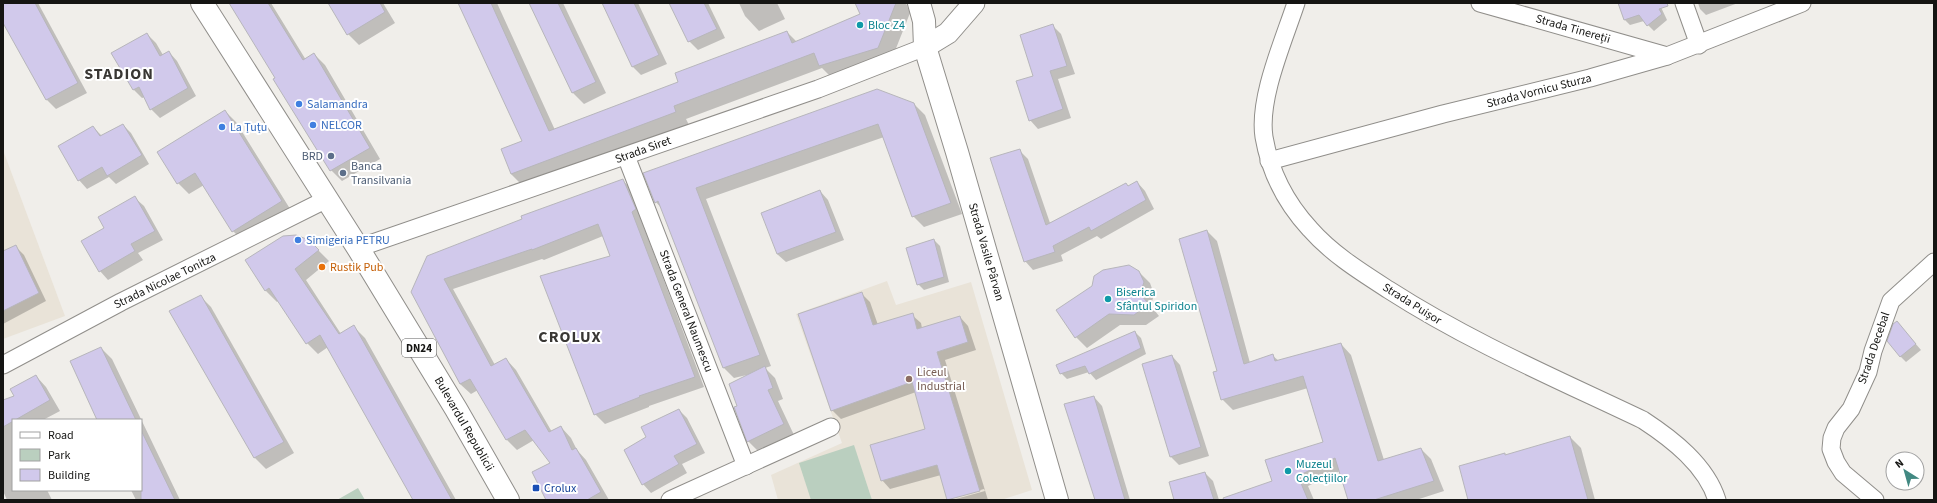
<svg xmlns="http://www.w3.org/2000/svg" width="1937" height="503" viewBox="0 0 1937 503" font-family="'Source Sans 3',sans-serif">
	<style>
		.built { fill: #e9e3d8 }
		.green { fill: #bacfbf }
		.shadow { fill: #0003; fill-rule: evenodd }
		.building { fill: #d1c9eb; stroke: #b7b6bb }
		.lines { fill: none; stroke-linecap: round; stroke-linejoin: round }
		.minor-casing { stroke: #908e8a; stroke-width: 19 }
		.tertiary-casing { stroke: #908e8a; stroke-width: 23 }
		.secondary-casing { stroke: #908e8a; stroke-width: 24 }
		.primary-casing { stroke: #908e8a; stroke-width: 24 }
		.minor { stroke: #fff; stroke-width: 17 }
		.tertiary { stroke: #fff; stroke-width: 21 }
		.secondary { stroke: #fff; stroke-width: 22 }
		.primary { stroke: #fff; stroke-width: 22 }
		.culture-dot { fill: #0f9aa8; stroke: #fff; stroke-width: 1.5 }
		.shop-dot { fill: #3f7fe0; stroke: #fff; stroke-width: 1.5 }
		.service-dot { fill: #5c6f8a; stroke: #fff; stroke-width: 1.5 }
		.food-dot { fill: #e8710a; stroke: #fff; stroke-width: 1.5 }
		.education-dot { fill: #8d6e63; stroke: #fff; stroke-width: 1.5 }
		.transit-dot { fill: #1a4fb4; stroke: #fff; stroke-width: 1.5 }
		.labels { text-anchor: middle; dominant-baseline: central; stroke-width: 4; stroke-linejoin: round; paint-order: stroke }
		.shield { fill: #fff; stroke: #5b5b5a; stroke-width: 1 }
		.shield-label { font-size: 11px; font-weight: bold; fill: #151513 }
		.culture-label { font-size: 12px; fill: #0d838f; stroke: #fff; text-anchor: start }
		.street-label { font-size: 12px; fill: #151513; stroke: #fff }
		.shop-label { font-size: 12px; fill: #366cbe; stroke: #fff; text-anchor: start }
		.service-label { font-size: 12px; fill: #4e5e75; stroke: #fff; text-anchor: end }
		.food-label { font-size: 12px; fill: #c56008; stroke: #fff; text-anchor: start }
		.education-label { font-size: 12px; fill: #785e54; stroke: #fff; text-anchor: start }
		.transit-label { font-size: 12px; fill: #164399; stroke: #fff; text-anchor: start }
		.district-label { font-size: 16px; font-weight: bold; letter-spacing: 1px; fill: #393734; stroke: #fff }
	</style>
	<rect width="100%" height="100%" fill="#f0eeea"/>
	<!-- built -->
	<g class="built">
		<polygon points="3,150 65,316 3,339"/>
		<polygon points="887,281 896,305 971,282 1032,490 1001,500 778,500 771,475 842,443 796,314"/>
	</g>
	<!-- green -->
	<g class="green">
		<polygon points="854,445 872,500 811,500 799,463"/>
		<polygon points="358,488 365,500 337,500"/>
	</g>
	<!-- shadow -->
	<g class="shadow">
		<polygon points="3,3 38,3 87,93 56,109 46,99 3,21"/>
		<polygon points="230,3 271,3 306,60 314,54 325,65 380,159 342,181 331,170 274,79 276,78"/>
		<polygon points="329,3 383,3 395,23 359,45 348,34"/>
		<polygon points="460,3 497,3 555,130 680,83 787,32 797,42 861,14 856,3 906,3 910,13 891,61 833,79 822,68 686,119 689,125 524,187 511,174 524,141"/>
		<polygon points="530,3 563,3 606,93 584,104 573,93"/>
		<polygon points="603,3 638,3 667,64 641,75 633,67"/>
		<polygon points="670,3 708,3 725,38 698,50 689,41"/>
		<polygon points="739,3 777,3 785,19 759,31 745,16"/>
		<polygon points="1619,3 1659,3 1667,20 1654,31 1644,21 1630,25 1624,19"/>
		<polygon points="1698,3 1738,3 1706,15 1700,9"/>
		<polygon points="1053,26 1061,34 1075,74 1058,79 1071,118 1038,129 1030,120 1034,77"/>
		<polygon points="147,34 156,43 163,55 169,52 177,61 196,96 160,118 151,109 145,97 142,98 134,90 112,53"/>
		<polygon points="914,104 925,115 962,214 924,227 913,216 884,137 706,199 771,366 765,368 775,378 783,399 778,401 794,435 759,452 748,441 738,406 751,374 734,378 723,367 662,209 656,202 645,174"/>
		<polygon points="225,111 236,122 292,212 244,242 233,231 204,185 189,194 178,183"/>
		<polygon points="123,125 131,133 149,164 116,184 109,177 87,189 79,180 93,127 102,136"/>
		<polygon points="1019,150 1028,159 1050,223 1126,184 1129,187 1137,182 1145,191 1154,209 1101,239 1097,236 1061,255 1063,261 1033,270 1025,261"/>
		<polygon points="622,180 633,190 646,220 642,222 704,387 649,406 649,407 605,424 595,414 611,257 603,236 544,260 542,259 453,289 495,365 506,359 516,370 552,432 561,427 571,438 577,450 586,460 609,500 547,500 551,463 534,440 517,450 507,440 478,390 471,394 460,384 412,292"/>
		<polygon points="820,191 828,200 844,240 786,262 777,254"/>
		<polygon points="135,198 144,206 163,240 138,253 143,260 108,280 100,271 106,228"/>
		<polygon points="1207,231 1217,241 1250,363 1273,356 1279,361 1341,344 1351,355 1384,460 1421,449 1431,459 1444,491 1416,500 1349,500 1340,471 1308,486 1314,500 1246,500 1324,443 1308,388 1233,410 1222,399"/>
		<polygon points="934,240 940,246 949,282 924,290 918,284"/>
		<polygon points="309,241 329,261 306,280 341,334 354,327 365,338 456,500 414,500 328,347 318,354 307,343 279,300 277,302 266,291 247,261"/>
		<polygon points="15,246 24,255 46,301 3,324 3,253"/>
		<polygon points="1139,272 1150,283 1154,294 1151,306 1159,316 1146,325 1120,325 1087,348 1076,337 1058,310"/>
		<path d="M861,293L870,302L878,325L912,315L921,323L922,328L960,317L968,326L976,350L945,360L988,500H948L941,475L890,489L882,480L927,429L916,392L841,419L832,410ZM984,489L985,491L952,500V498Z"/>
		<polygon points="200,296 211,307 294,453 266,469 255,458 170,311"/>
		<polygon points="1897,322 1921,350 1906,362 1900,356"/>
		<polygon points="1135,332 1141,338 1146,354 1096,380 1089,372 1067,379 1061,373"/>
		<polygon points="101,348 112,359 180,500 136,500 131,490 141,490 141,420 99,420"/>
		<polygon points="1172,356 1180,365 1209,456 1179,465 1171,457"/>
		<polygon points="36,376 46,387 60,411 43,420 13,420 13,490 47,490 52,500 7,500 3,491 3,402 16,397"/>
		<polygon points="1094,397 1102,406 1130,500 1096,500"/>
		<polygon points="679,410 687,418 705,453 682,464 687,473 651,493 643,484 648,438"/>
		<polygon points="1570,437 1581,448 1595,500 1469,500"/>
		<polygon points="1205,473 1213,481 1219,500 1175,500"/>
	</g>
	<!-- building -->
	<g class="building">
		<polygon points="3,3 35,3 78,83 46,100 3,23"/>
		<polygon points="229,3 268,3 303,60 314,53 370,148 330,171 273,79 275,78"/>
		<polygon points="328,3 380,3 385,12 347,35"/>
		<polygon points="458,3 491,3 549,131 678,82 675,73 787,31 792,43 860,14 855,3 896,3 878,48 819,66 814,53 674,106 676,112 511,174 501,149 522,141"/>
		<polygon points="529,3 558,3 596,82 572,93"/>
		<polygon points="602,3 634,3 659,55 632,67"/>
		<polygon points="669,3 704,3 717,29 688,42"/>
		<polygon points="1618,3 1667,3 1668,6 1659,9 1662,14 1647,26 1639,15 1624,20"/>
		<polygon points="1053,24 1067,66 1050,71 1063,109 1029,121 1016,81 1033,76 1020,35"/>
		<polygon points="147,33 160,56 169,51 188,88 150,110 139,87 133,90 111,53"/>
		<polygon points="877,89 914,103 951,203 912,217 878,124 696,188 760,355 723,368 658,201 655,203 643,173"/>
		<polygon points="225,110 282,201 232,232 195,173 177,184 157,152"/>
		<polygon points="123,124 142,155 107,176 102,167 78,181 58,146 93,126 100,136"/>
		<polygon points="1020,149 1046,225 1126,183 1128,186 1137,181 1146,200 1091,231 1089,227 1053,246 1055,252 1024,262 990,158"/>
		<polygon points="623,179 636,209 632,212 695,377 639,396 640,397 594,415 540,276 610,256 598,224 532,250 532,249 444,279 491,366 506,358 549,432 561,426 572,450 576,448 601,492 587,500 546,500 532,472 550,463 525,430 506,440 470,379 460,384 411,292 427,256 522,219 521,216"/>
		<polygon points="820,190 836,232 777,254 761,213"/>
		<polygon points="135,196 155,231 131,244 135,251 99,272 81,241 104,228 98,217"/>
		<polygon points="1207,230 1244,364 1273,354 1275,361 1341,343 1378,461 1421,448 1434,481 1374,500 1348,500 1335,458 1298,476 1308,500 1224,500 1223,498 1272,481 1265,460 1323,442 1303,376 1221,400 1213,372 1217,371 1179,239"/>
		<polygon points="296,235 309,240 319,250 295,269 339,334 354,325 452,500 413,500 320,335 306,344 269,288 265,291 245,260 283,236"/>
		<polygon points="934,239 944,277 917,285 906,248"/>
		<polygon points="16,245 39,293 3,311 3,251"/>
		<polygon points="1129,265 1139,271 1144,282 1140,294 1149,304 1134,315 1109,314 1075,338 1056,310 1092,286 1094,276 1103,270"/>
		<polygon points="862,292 873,325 913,313 917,329 960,316 968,342 937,352 980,491 947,500 937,465 881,481 870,445 925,429 912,382 831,411 798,314"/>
		<polygon points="201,295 284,442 254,458 169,311"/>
		<polygon points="1897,321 1916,344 1900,357 1887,341 1893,324"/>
		<polygon points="1135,331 1141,348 1089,374 1085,366 1060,374 1056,365"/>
		<polygon points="101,347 136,420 97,420 70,361"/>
		<polygon points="1172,355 1201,447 1170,457 1142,364"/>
		<polygon points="765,366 773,388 768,390 784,424 747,442 734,407 737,406 729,384"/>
		<polygon points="36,375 50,400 3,427 3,400 14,396 10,389"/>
		<polygon points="1094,396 1125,500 1095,500 1064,404"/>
		<polygon points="679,409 697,444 674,456 679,464 642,485 624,450 646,437 641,427"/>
		<polygon points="141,430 175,500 141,500"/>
		<polygon points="1570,436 1588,500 1468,500 1459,466 1505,453 1505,455"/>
		<polygon points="1205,472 1214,500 1174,500 1169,482"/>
	</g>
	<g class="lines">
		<defs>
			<g id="minor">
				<path d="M1296,3C1284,40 1258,98 1264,137C1270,172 1286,203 1310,229C1332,254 1361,272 1389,290C1470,342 1557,379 1643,420C1672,439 1706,465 1717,500"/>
				<polyline points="1480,3 1667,56"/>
				<polyline points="1684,3 1699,45"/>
				<polyline points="626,156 746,466"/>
				<polyline points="1269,161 1443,114 1590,78 1667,56 1802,3"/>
				<polyline points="358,248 818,89 925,47"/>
				<polyline points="3,365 121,302 327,199"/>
				<polyline points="670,500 831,427"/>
				<polyline points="1875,500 1843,473 1836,462 1831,449 1832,438 1836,428 1851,409 1868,372 1873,351 1891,301 1934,262"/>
			</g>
			<polyline id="tertiary" points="925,47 948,33 974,3"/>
			<polyline id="secondary" points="919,3 924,21 925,47 957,152 1057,500"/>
			<polyline id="primary" points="202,3 358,248 456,409 508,500"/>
		</defs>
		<!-- minor casing -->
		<use href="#minor" class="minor-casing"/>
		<!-- tertiary casing -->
		<use href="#tertiary" class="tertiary-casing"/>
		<!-- secondary casing -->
		<use href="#secondary" class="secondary-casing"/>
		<!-- primary casing -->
		<use href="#primary" class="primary-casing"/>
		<!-- minor -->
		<use href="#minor" class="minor"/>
		<!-- tertiary -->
		<use href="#tertiary" class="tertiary"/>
		<!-- secondary -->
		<use href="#secondary" class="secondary"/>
		<!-- primary -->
		<use href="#primary" class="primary"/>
	</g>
	<!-- markers -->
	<g class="culture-dot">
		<circle cx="860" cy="25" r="4"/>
		<circle cx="1108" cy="299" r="4"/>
		<circle cx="1288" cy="471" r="4"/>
	</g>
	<g class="shop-dot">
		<circle cx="299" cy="104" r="4"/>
		<circle cx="313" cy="125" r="4"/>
		<circle cx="222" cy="127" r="4"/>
		<circle cx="298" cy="240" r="4"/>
	</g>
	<g class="service-dot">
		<circle cx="331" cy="156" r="4"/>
		<circle cx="343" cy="173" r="4"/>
	</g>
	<circle class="food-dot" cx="322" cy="267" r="4"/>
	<circle class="education-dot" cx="909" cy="379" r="4"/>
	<rect class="transit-dot" x="532" y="484" width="8" height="8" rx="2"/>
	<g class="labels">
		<!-- shield labels -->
		<rect class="shield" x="402" y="339" width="34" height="18" rx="3"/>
		<g class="shield-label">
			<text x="419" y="348">DN24</text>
		</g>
		<!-- culture labels -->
		<g class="culture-label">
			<text x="868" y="25">Bloc Z4</text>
			<text x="1116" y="292">Biserica<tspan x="1116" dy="14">Sfântul Spiridon</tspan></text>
			<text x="1296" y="464">Muzeul<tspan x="1296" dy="14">Colecțiilor</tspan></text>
		</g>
		<!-- street labels -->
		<g class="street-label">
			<text transform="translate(1573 29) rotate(16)">Strada Tinereții</text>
			<text transform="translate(1539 91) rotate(-14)">Strada Vornicu Sturza</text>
			<text transform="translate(643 150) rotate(-20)">Strada Siret</text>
			<text transform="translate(986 252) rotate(74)">Strada Vasile Pârvan</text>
			<text transform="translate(165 281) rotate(-26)">Strada Nicolae Tonitza</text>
			<text transform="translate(1412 304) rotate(32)">Strada Puișor</text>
			<text transform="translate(686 311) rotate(69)">Strada General Naumescu</text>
			<text transform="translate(1874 348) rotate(-71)">Strada Decebal</text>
			<text transform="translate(464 424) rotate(60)">Bulevardul Republicii</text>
		</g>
		<!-- shop labels -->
		<g class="shop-label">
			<text x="307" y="104">Salamandra</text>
			<text x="321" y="125">NELCOR</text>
			<text x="230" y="127">La Țuțu</text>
			<text x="306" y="240">Simigeria PETRU</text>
		</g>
		<!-- service labels -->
		<g class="service-label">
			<text x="323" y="156">BRD</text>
			<text x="351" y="166" text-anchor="start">Banca<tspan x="351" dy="14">Transilvania</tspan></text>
		</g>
		<!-- food labels -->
		<g class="food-label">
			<text x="330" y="267">Rustik Pub</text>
		</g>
		<!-- education labels -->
		<g class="education-label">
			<text x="917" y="372">Liceul<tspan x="917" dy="14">Industrial</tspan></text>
		</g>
		<!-- transit labels -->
		<g class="transit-label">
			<text x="544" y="488">Crolux</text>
		</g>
		<!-- district labels -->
		<g class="district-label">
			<text x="119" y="74">STADION</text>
			<text x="570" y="337">CROLUX</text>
		</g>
	</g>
	<!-- border -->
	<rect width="1937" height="503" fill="none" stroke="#151513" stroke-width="8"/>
	<!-- legend -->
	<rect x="12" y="419" width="130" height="72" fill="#ffffff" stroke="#a1a1a1"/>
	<rect x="20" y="432" width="20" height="6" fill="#ffffff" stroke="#a1a1a1"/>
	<text x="48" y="439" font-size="12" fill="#151513">Road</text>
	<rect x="20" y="449" width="20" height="12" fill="#bacfbf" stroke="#a1a1a1"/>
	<text x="48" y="459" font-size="12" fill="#151513">Park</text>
	<rect x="20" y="469" width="20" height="12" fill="#d1c9eb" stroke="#a1a1a1"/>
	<text x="48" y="479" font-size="12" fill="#151513">Building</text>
	<!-- north arrow -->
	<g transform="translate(1905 471) rotate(323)"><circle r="19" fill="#ffffff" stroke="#a1a1a1"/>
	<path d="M0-3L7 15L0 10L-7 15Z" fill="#428982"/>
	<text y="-6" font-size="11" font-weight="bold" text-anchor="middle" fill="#151513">N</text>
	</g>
</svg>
